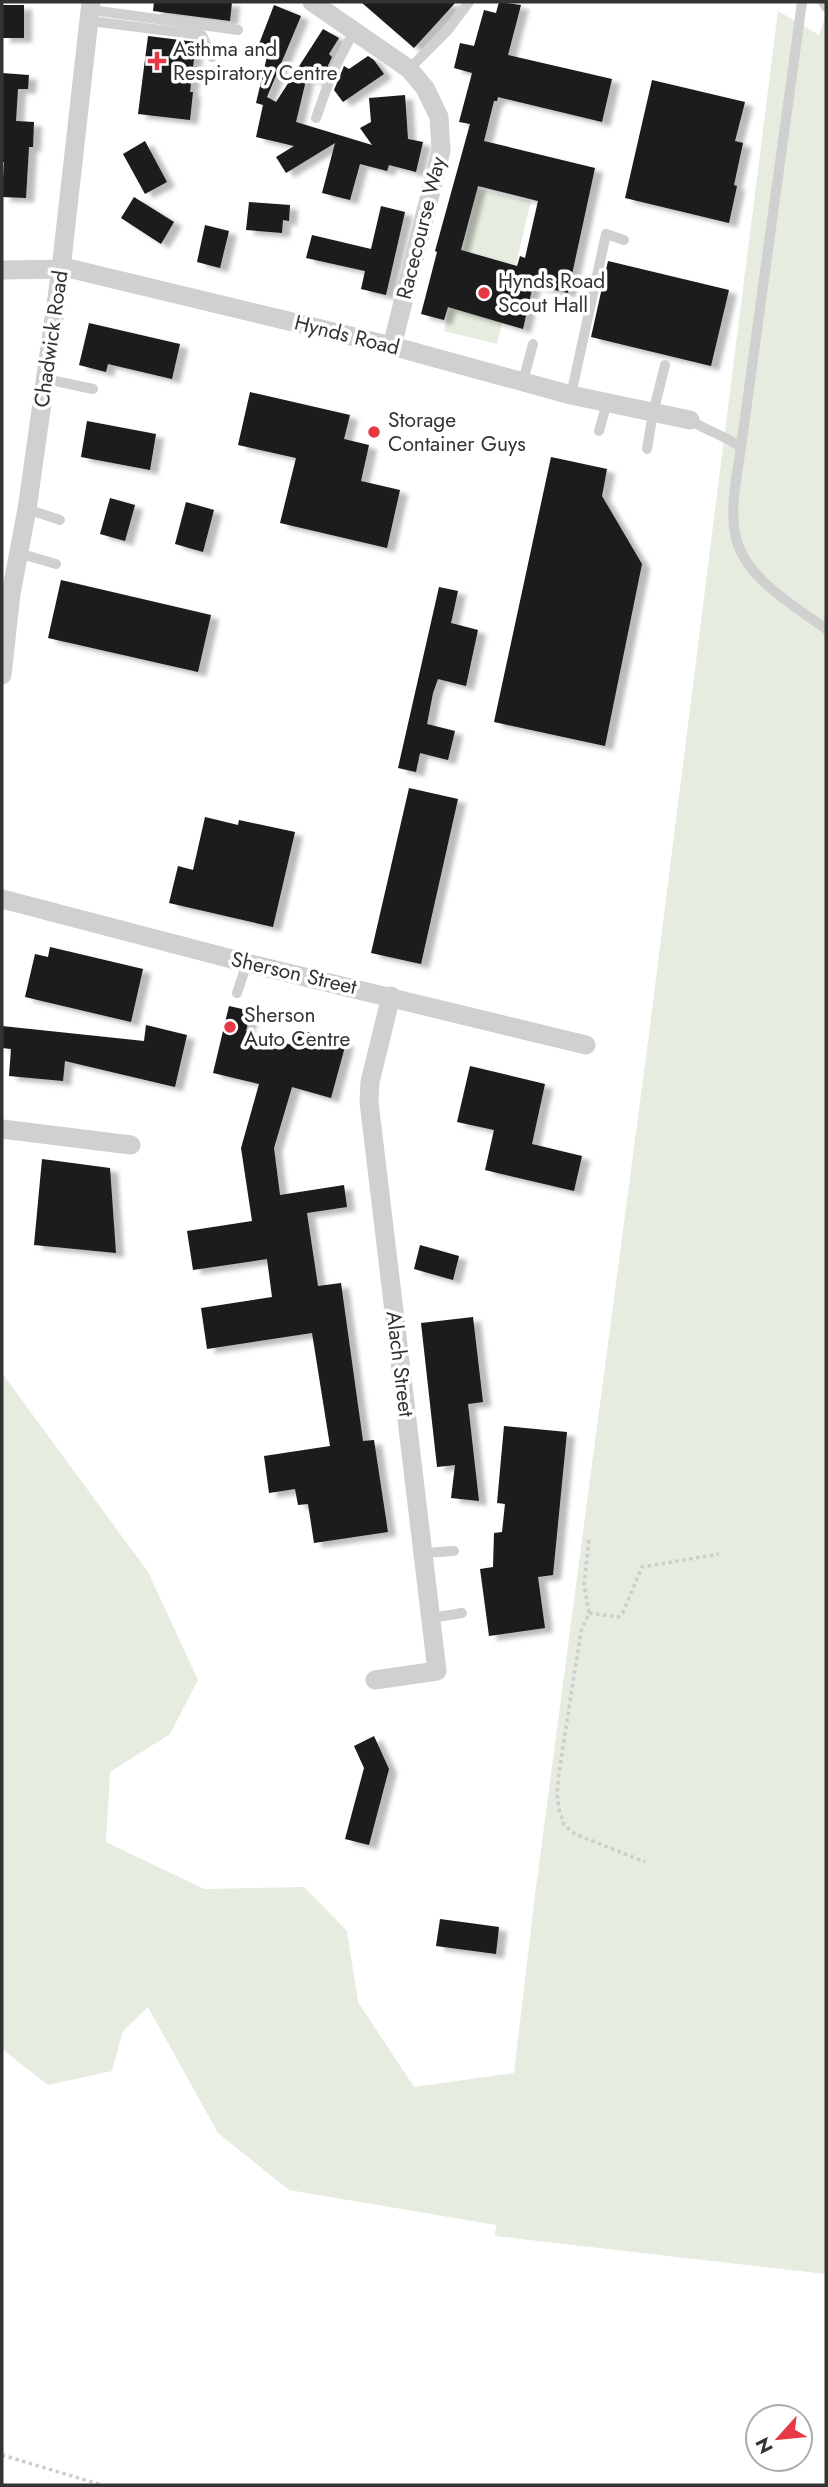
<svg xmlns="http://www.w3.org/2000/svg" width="828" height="2487" viewBox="0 0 828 2487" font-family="Jost,sans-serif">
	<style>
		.green { fill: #e6ecdf }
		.building { fill: #1a1a1a; fill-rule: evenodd; filter: url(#shadow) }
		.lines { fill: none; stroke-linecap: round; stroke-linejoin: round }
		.path { stroke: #cdcdcd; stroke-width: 3.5; stroke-dasharray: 3.5 3.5; stroke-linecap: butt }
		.service { stroke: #d0d0d0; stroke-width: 10 }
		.minor { stroke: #d0d0d0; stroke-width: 19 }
		.poi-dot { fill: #e63946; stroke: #fff; stroke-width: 2.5 }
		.labels { text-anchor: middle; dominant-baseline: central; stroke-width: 7; stroke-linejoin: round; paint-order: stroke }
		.poi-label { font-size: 21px; fill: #333; stroke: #fff; text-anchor: start }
		.street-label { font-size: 21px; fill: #333; stroke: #fff }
	</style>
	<defs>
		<filter id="shadow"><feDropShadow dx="8" dy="4.5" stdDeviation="2" flood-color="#0004"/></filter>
	</defs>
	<rect width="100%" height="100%" fill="#fff"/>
	<!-- green -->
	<g class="green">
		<polygon points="778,11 819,35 826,15 826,2274 495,2236 496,2225 289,2190 218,2133 148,2007 123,2031 112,2071 48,2085 2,2049 2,1373 148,1572 198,1680 170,1734 110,1772 106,1842 204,1889 304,1887 347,1931 358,2002 414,2087 514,2073 535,1895 649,1034"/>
		<polygon points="477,189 531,201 497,344 444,331"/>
	</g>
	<!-- building -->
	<g class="building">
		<polygon points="154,2 232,2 230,21 153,11"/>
		<polygon points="361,2 456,2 414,48"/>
		<path d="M499,2L521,5L508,55L612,79L602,122L498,97L497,101H494L484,141L595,168L568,293L533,285L523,329L448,307L444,320L421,314L437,252L435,251L470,124L459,122L472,73L454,68L460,43L474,46L484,10L496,13ZM478,186L538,201L525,258L520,256L517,266L461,250Z"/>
		<polygon points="3,5 24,5 24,38 2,38"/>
		<polygon points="274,5 301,16 267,97 276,102 323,29 339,38 329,54 332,57 324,74 322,72 315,81 307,76 296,122 372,145 360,128 371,122 369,98 405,95 408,139 423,142 416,172 389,165 387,171 360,164 350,200 322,193 335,143 286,173 276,157 294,146 256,137 263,105 256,103 269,48 259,44"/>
		<polygon points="148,36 196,42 190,92 193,92 190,120 138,114"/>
		<polygon points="368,56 374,60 384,74 343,102 334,90 344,66 349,69"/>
		<polygon points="2,73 29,75 28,89 18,89 16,121 34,122 33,147 29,147 26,198 2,197 4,162 2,162"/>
		<polygon points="652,80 745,102 735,141 743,143 734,185 737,186 729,223 625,198"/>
		<polygon points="145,141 167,182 145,194 123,154"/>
		<polygon points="134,197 174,222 161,244 121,218"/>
		<polygon points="249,202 290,205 289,221 283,220 282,233 246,230"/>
		<polygon points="381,206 405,212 386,295 361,289 365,271 306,258 312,235 371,249"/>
		<polygon points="205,225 229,231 220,268 197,262"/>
		<polygon points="608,261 729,290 711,366 591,337"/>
		<polygon points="89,323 180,344 172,379 108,364 106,372 79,365"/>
		<polygon points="250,392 350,415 344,439 369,445 361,481 400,490 387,548 280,523 296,458 238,445"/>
		<polygon points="87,421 156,434 150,470 81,457"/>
		<polygon points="551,457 607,469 602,496 642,564 605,746 494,722"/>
		<polygon points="110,498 135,505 125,541 100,534"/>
		<polygon points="186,502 214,510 203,552 175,544"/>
		<polygon points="61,580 211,615 198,672 48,638"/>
		<polygon points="439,587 458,591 451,623 478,630 466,686 438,679 433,693 427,724 455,731 448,760 420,753 416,772 398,768"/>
		<polygon points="409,788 458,799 421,964 371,953"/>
		<polygon points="205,817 238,825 239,820 295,832 273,927 169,903 178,866 193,870"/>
		<polygon points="50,947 143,969 131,1022 25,997 35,954 48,957"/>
		<polygon points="229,1006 251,1011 246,1031 295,1046 300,1030 346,1043 331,1098 292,1087 274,1148 280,1195 344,1185 347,1207 307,1213 318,1286 341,1283 363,1441 374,1440 388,1532 314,1543 308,1504 298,1505 295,1489 269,1493 264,1456 330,1446 312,1333 207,1349 201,1308 272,1297 267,1259 193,1270 187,1231 252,1221 241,1148 259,1084 213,1073"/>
		<polygon points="146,1025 187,1035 175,1087 65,1061 63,1081 9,1076 11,1049 2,1048 2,1026 144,1041"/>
		<polygon points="470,1066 545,1084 532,1144 582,1156 574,1191 485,1170 494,1130 457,1122"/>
		<polygon points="42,1159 110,1168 116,1253 34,1245"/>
		<polygon points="420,1245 459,1256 453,1280 414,1269"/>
		<polygon points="473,1317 483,1402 468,1404 479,1501 451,1498 455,1465 437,1467 421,1323"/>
		<polygon points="504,1426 567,1432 553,1575 538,1577 545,1628 489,1636 480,1569 493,1567 494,1533 502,1532 505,1504 497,1503"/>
		<polygon points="374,1736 389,1769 369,1845 345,1839 364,1768 354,1746"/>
		<polygon points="440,1919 499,1927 496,1954 436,1946"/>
	</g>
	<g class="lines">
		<!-- path -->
		<g class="path">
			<polyline points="589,1540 584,1584 589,1613 581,1631 559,1773 557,1794 559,1809 564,1825 575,1834 645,1862"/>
			<polyline points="589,1613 618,1617 623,1612 642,1567 719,1554"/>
			<polyline points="2,2455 102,2485"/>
		</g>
		<!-- service -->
		<g class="service">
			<polyline points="823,2 826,7"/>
			<polyline points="91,10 238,30"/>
			<polyline points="90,21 202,35 212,57"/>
			<polyline points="409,69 448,30 469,2"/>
			<polyline points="316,118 332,73 354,31"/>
			<polyline points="46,379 93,389"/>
			<polyline points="523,381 533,344"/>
			<polyline points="571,395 606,234 624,240"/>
			<path d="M690,420C707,431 725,436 741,447C737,475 730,506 735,534C743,577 793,605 826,629"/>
			<polyline points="599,431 607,403"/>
			<polyline points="741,447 802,2"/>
			<polyline points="647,449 653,413 665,365"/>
			<polyline points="27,509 60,520"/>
			<polyline points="18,553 56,564"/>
			<polyline points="237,993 247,963"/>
			<polyline points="423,1553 454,1551"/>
			<polyline points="431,1618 462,1613"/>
		</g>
		<!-- minor -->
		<g class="minor">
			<polyline points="312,2 409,69 425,88 439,117 441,151 392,346"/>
			<polyline points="2,270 72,269 392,346 571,395 690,420"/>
			<polyline points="2,675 11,594 27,509 61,269 91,2"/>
			<polyline points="2,899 247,963 586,1045"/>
			<polyline points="2,1129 131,1145"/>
			<polyline points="375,1680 437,1671 369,1102 370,1082 391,996"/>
		</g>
	</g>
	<!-- markers -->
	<g class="poi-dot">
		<path d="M153.5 50.5h7v7h7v7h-7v7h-7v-7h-7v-7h7z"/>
		<circle cx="484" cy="293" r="7"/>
		<circle cx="374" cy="432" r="7"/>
		<circle cx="230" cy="1027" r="7"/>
	</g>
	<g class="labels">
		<!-- poi labels -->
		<g class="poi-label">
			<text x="173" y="49">Asthma and<tspan x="173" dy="24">Respiratory Centre</tspan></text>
			<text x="498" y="281">Hynds Road<tspan x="498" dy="24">Scout Hall</tspan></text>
			<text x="388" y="420">Storage<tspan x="388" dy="24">Container Guys</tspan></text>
			<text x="244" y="1015">Sherson<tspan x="244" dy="24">Auto Centre</tspan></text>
		</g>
		<!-- street labels -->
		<g class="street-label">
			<text transform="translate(421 228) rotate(-76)">Racecourse Way</text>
			<text transform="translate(347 335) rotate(14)">Hynds Road</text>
			<text transform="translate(51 339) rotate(-82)">Chadwick Road</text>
			<text transform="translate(294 973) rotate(13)">Sherson Street</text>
			<text transform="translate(400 1364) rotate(83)">Alach Street</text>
		</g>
	</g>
	<!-- border -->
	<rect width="828" height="2487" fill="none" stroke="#333333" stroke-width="7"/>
	<!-- north arrow -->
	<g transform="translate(779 2438) rotate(243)"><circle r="33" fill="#ffffff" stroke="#adadad" stroke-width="2"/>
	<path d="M0-5L12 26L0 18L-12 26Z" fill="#e63946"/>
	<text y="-10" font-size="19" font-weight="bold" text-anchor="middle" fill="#333333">N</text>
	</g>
</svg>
